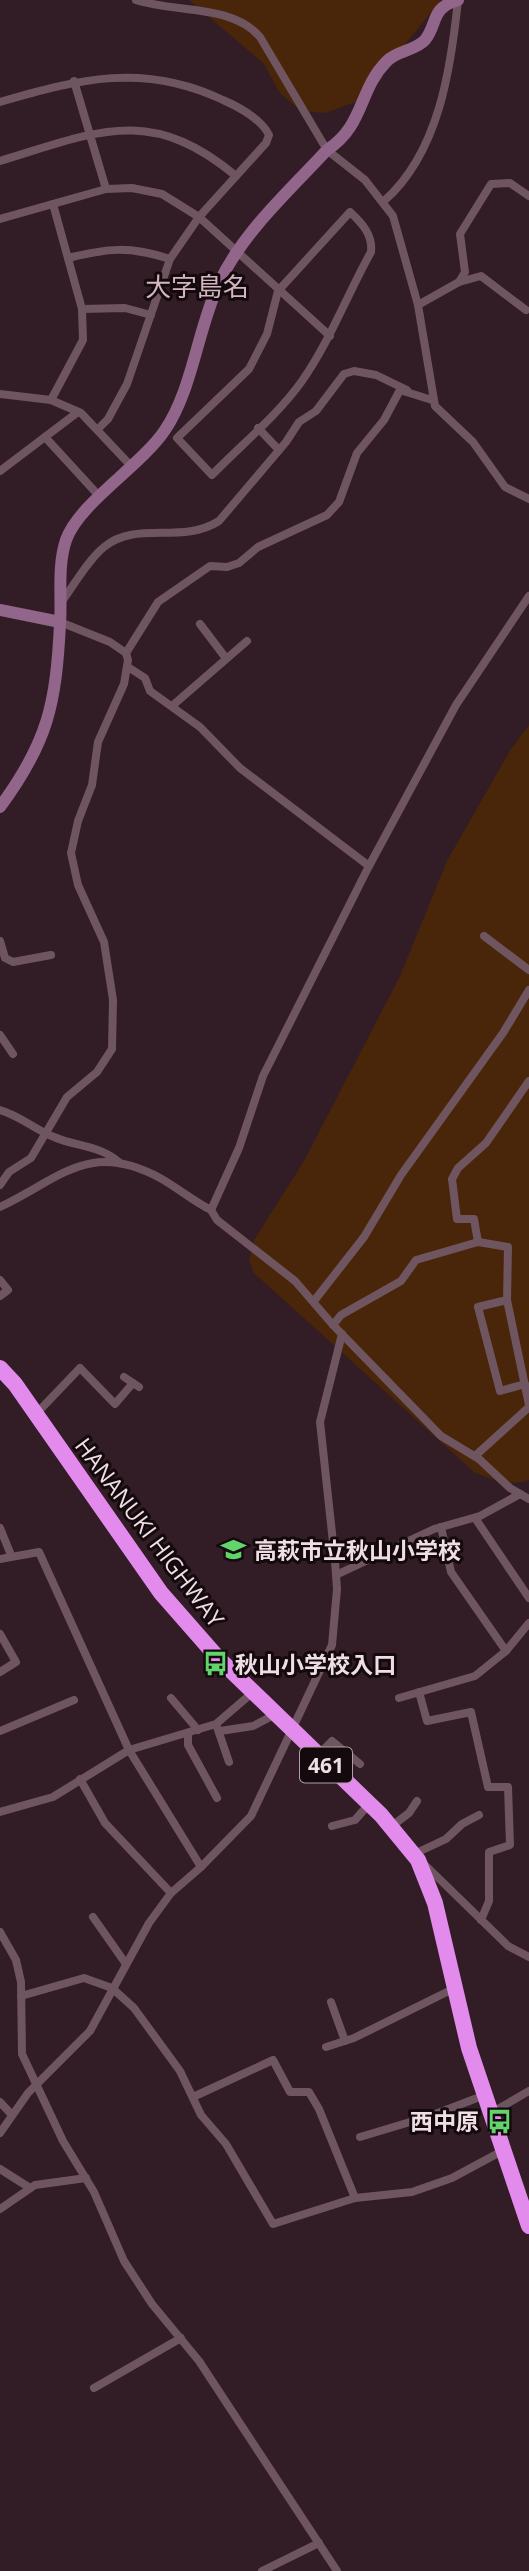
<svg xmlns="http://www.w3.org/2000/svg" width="529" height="2571" viewBox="0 0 529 2571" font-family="'Open Sans','Noto Sans JP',sans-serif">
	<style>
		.green { fill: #492509 }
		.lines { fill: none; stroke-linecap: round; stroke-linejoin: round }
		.street { stroke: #6f555f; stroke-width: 8 }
		.secondary { stroke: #92658a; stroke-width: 12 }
		.highway { stroke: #e38aed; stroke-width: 16 }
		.labels { text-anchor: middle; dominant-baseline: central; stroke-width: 6; stroke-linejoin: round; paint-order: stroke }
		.shield { fill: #140a0e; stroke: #ad9fa4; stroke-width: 2 }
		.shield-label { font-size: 21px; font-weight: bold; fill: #efdfe5 }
		.street-label { font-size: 23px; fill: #efdfe5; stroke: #140a0e }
		.poi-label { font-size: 23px; font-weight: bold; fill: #efdfe5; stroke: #140a0e; text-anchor: start }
		.quarter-label { font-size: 26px; fill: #d3b5c0; stroke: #140a0e }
	</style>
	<rect width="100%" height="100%" fill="#321c25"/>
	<!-- green -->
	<g class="green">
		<polygon points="189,0 441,0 360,100 326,113 301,111 280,93 263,63"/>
		<path d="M529,725V1480C511,1487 490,1479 474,1472L254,1273L249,1261L254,1240L304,1161L400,976L447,861L511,749Z"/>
	</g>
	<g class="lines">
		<!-- street -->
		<g class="street">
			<path d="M136,0C175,13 232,4 260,37L327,150L365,180L393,216L418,305L435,406L473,442L505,487L529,499"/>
			<polyline points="74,81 106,189"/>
			<path d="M0,102C79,79 144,62 223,100C239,107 261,119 269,135L266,143L199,217L170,259L127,384L108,419L98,429"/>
			<path d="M0,161C96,132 150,104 236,176"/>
			<path d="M384,201C439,153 451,68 458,0"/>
			<path d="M350,212C362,223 373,235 371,252C347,295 330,341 302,381C277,416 241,445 212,475L177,438L249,369L267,334L278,291Z"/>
			<polyline points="0,219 106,189 132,188 162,194 199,217 330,336"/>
			<path d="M68,258C108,248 130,246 170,259"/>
			<polyline points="459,282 465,272 460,234 491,184 510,183 529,196"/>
			<polyline points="418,305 459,282 481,276 526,310"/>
			<polyline points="82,309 125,308 151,315"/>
			<polyline points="0,394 51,400 81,413 132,467"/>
			<polyline points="51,400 83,340 82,309 53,204"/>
			<polyline points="258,428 279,450"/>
			<polyline points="45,437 100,497"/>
			<polyline points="0,471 78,412"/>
			<polyline points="529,596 456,705 369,866 263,1076 239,1148 211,1210 217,1220 295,1281 333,1325 441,1436 479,1459 510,1488 529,1499"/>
			<path d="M60,604C73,587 87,561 104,547C137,520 181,545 219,521L286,442L299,422L316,411L344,374L354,371L376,375L407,390"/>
			<polyline points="200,624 225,657"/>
			<polyline points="126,653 158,602 210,566 227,567 239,563 258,547 327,515 339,502 357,453 384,420 400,390 432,400"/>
			<polyline points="128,667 145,678 150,691 200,727 240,768 369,866"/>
			<polyline points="172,706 247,641"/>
			<polyline points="484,936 529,970"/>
			<polyline points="0,941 5,958 13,962 51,955"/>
			<polyline points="0,1035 13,1054"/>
			<path d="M0,1110C21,1116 35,1130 54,1137C77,1147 100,1145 120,1163"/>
			<polyline points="0,1185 9,1172 31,1158 67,1097 97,1072 112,1049 113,1000 104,942 78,885 71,853 78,821 92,785 98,742 124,684 128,660 126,653 110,642 60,622"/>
			<path d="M0,1207C61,1178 89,1140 160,1178C178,1188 193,1201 211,1210"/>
			<polyline points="478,1242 474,1219 457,1219 452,1179 458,1168 486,1143 529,1081"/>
			<polyline points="0,1280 8,1290 0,1296"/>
			<polyline points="507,1300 478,1307 500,1391 525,1384"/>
			<polyline points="314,1301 364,1237 401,1175 503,1033 529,990"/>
			<polyline points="333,1325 341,1315 401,1281 416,1260 478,1242 508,1247 507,1300 529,1405"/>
			<polyline points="124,1377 139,1387"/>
			<polyline points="36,1414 80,1368 115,1404 133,1383"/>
			<polyline points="475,1456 529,1407"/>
			<polyline points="475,1518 529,1598"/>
			<polyline points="441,1527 451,1572 506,1651"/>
			<polyline points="0,1528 11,1555"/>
			<polyline points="0,1559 39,1552 129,1750 201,1867"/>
			<polyline points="336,1575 434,1529 480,1516 520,1494"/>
			<polyline points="0,1634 16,1662 0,1672"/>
			<polyline points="419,1692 427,1721 471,1712 488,1787 508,1787 510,1845 489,1852 489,1901 481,1920"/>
			<polyline points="171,1698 198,1730"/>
			<polyline points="399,1698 475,1676 506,1651 529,1623"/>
			<polyline points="217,1727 229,1762"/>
			<polyline points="0,1731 74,1700"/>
			<polyline points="220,1731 253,1726 274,1715"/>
			<polyline points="188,1734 188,1745 217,1798"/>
			<polyline points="317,1756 332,1741 360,1764"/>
			<polyline points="80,1779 105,1823 171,1893"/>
			<polyline points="0,1812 53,1797 129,1750 216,1724 252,1693"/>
			<polyline points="332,1826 355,1820 369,1804"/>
			<polyline points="392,1826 409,1813 417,1801"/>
			<polyline points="414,1854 446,1839 462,1824 479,1815"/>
			<polyline points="423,1863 508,1946 529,1957"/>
			<polyline points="93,1917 126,1964"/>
			<polyline points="0,1932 16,1960 21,1982 22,2054 63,2141 94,2192 124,2261 152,2304 199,2361 337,2571"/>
			<polyline points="21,1996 84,1978 112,1988 134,2008 180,2071 201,2115 226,2144 273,2224 355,2198 412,2192 452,2178 504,2150"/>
			<polyline points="331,2002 345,2041"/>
			<polyline points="326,2047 354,2038 455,1988"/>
			<polyline points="193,2097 273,2060 290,2092 309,2092 319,2109 355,2198"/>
			<polyline points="0,2102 12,2115"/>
			<polyline points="491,2113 529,2091"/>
			<polyline points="0,2133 28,2093 90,2031 149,1923 171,1893 201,1867 251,1816 332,1645 337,1589 335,1561 320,1422 342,1334"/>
			<polyline points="360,2137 430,2116 485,2095"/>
			<polyline points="0,2169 30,2188"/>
			<polyline points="0,2209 35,2185 86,2178"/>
			<polyline points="94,2388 181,2338"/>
			<polyline points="262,2571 319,2543"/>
		</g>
		<!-- secondary -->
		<g class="secondary">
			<polyline points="0,610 60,622"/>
			<path d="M0,807C48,742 56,704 60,624C62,597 57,567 66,540C79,503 141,466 165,430C193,389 198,326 220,281C244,231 290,190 327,150C365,125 358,90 387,61C398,50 415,51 425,40C438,24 430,8 458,0"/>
		</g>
		<!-- highway -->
		<polyline class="highway" points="0,1368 15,1384 161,1593 218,1658 381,1815 418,1860 435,1903 469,2048 529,2226"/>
	</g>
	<!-- icons -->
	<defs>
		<symbol id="school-bare" viewBox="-9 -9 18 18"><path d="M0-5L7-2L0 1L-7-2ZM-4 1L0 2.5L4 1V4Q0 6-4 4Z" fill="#61d46a" stroke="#140a0e" stroke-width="2.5" paint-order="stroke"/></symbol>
		<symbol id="bus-bare" viewBox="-9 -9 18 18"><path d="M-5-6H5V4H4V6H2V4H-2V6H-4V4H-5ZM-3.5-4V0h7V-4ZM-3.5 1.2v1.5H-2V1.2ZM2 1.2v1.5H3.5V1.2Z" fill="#61d46a" stroke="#140a0e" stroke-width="2.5" paint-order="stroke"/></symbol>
	</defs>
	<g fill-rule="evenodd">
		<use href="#school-bare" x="216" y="1532" width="35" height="35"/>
		<use href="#bus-bare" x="198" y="1646" width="35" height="35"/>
		<use href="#bus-bare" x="482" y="2104" width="35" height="35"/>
	</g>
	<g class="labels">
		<!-- shield labels -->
		<rect class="shield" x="300" y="1747.5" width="52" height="35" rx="5"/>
		<g class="shield-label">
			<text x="326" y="1765">461</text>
		</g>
		<!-- street labels -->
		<g class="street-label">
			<text transform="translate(150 1532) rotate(53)">HANANUKI HIGHWAY</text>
		</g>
		<!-- poi labels -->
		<g class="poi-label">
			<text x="254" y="1550">高萩市立秋山小学校</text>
			<text x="235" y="1664">秋山小学校入口</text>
			<text x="479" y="2121" text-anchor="end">西中原</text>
		</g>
		<!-- quarter labels -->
		<g class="quarter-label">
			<text x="197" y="286">大字島名</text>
		</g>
	</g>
</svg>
